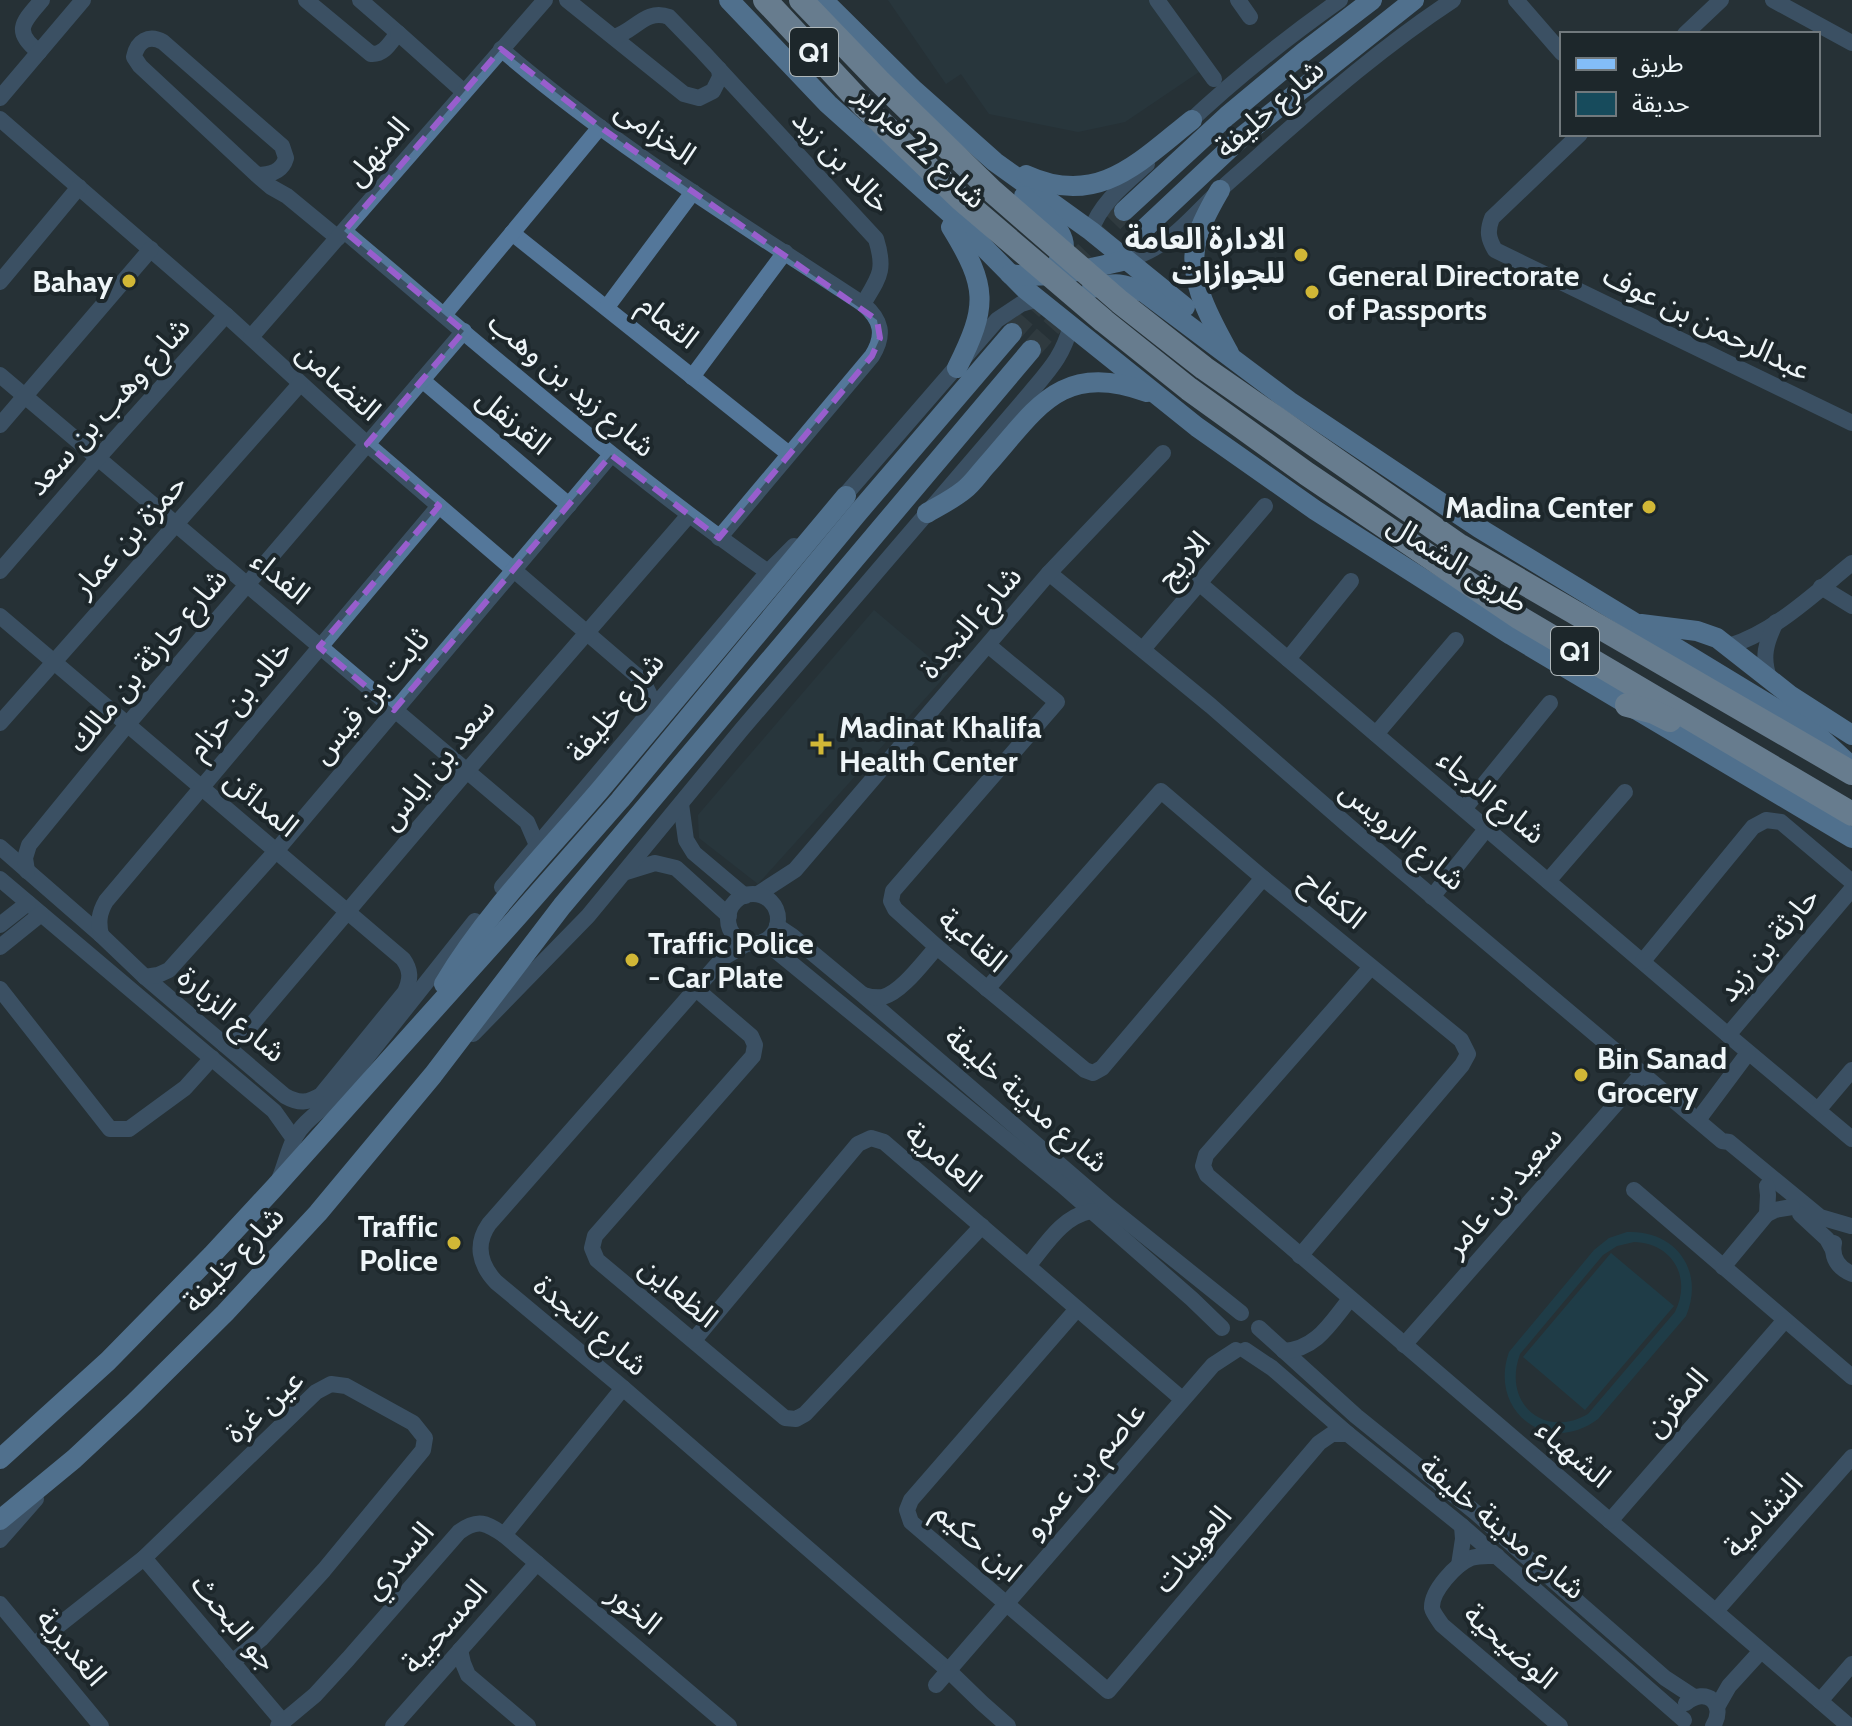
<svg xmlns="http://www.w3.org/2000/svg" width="1852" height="1726" viewBox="0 0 1852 1726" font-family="Cabin,'Noto Sans Arabic',sans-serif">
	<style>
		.built { fill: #2a3d44 }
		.green { fill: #174b5c; fill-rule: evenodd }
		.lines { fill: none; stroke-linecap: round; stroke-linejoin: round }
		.major-tunnel { stroke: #3a4549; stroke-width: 20; stroke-dasharray: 20 10; stroke-linecap: butt }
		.minor { stroke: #54779a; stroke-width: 16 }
		.major { stroke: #83bdf7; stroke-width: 20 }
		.highway { stroke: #b5d7f9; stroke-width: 24 }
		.marked { fill: none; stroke: #985ecd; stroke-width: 6; stroke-dasharray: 16 10; stroke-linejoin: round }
		.poi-dot { fill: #d1b736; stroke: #1d272b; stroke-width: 3 }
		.labels { text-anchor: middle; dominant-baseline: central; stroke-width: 8; stroke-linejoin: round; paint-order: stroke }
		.shield { fill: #1d272b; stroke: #afb7ba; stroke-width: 2 }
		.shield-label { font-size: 28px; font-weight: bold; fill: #eef5f8 }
		.street-label { font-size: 30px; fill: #eef5f8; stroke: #1d272b }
		.poi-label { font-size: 30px; font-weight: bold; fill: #eef5f8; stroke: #1d272b; text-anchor: end }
	</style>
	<rect width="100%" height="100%" fill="#263136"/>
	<!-- built -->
	<g class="built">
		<polygon points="888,0 1155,0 1202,70 1125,122 1078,132 989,114 961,74 946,84"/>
		<polygon points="874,610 948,673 758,884 699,838 698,815"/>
	</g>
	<!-- green -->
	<g class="green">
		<path d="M1627,1232C1676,1230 1705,1271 1686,1316L1598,1419C1548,1457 1488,1411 1509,1352L1594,1250L1609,1238ZM1634,1242C1673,1243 1692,1278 1675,1312L1588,1414C1543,1440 1502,1402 1520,1354L1603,1255L1617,1246Z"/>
		<polygon points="1611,1253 1674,1306 1585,1410 1523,1357"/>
	</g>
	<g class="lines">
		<!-- major-tunnel -->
		<g class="major-tunnel">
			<polyline points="1109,264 1143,230"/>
			<polyline points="1012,333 1065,272 1124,211"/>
			<polyline points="1031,350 1087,287"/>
		</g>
		<!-- minor -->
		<g class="minor">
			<path d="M306,0L371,54C384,55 390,43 398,33L360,0"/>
			<polyline points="567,0 684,94 699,98 713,91 720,77 719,69"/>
			<polyline points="1157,0 1214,79"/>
			<polyline points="1238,0 1250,17"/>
			<polyline points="1516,0 1562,53"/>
			<polyline points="1773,0 1852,43"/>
			<polyline points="398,33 464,92"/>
			<polyline points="1685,34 1721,0"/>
			<path d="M614,37C635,31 646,8 669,17L703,52L876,239C886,271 879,277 863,304"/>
			<path d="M501,49C613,145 740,223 863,304C882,320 885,335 872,356L719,538"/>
			<path d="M39,52C12,31 23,22 42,0"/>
			<polyline points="0,98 83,0"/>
			<polyline points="0,119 226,315 367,444 643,681 655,706"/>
			<path d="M1183,128C1232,81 1285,39 1340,0"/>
			<path d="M1580,134L1492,218C1487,231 1488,238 1495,250L1852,423"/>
			<path d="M257,175C270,175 282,172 286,158L282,146L163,42C149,34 137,41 134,57L140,66L257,175L271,187L287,196L338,238"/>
			<path d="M344,231C483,348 620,468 768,572"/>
			<path d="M1091,231C1100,203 1126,183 1147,164"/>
			<polyline points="512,233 789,454"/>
			<path d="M1126,260C1169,248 1188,220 1219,191C1234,177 1250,164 1265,150C1325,97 1386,44 1453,0"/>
			<polyline points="0,282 79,187"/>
			<polyline points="607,307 693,192"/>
			<polyline points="444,315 600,127"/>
			<polyline points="251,337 545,0"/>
			<polyline points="0,375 527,822 537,845"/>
			<polyline points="692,377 785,252"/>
			<polyline points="422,380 569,505"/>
			<polyline points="0,425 151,249"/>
			<polyline points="839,502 997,320 1021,304 1037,299"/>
			<polyline points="0,571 98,458 226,315"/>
			<polyline points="1049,573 1211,706 1351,828 1722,1141 1729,1142 1820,1217 1851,1226"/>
			<polyline points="1199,583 1728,1035 1852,1139"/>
			<polyline points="1821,587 1852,606"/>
			<path d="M0,616L403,959C411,970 411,979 405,992L321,1095C308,1103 299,1104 285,1096L145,977L101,935L0,847"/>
			<polyline points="988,645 1057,702 893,891 891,901 895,909 937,947 1085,1070 1093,1073 1102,1068 1263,878"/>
			<path d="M1729,646C1775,632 1815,593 1852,563"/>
			<polyline points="1143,649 1265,506"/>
			<polyline points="1288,659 1351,581"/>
			<path d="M1770,680C1761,658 1766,642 1776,622"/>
			<polyline points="0,723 300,384"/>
			<polyline points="1376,734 1456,640"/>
			<polyline points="681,804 686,840 694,853 745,896"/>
			<polyline points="1464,809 1550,703"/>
			<polyline points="27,871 25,858 29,845 127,725 464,331"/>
			<polyline points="626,872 655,863 676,868 729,916"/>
			<polyline points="0,879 274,1111 294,1139"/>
			<polyline points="1548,881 1625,792"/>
			<polyline points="502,887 768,572 794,546"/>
			<polyline points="758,894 795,870 1049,573 1163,453"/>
			<circle cx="753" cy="919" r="25"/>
			<polyline points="1432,897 1487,828"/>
			<polyline points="0,925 28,903"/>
			<polyline points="777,926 792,936 863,995 1109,1207 1241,1313"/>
			<path d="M101,935C98,922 99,913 106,901L439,506"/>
			<polyline points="764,941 1062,1185 1192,1299 1222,1328"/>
			<path d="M748,943L723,958L489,1224C475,1244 479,1264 496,1282L623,1388L949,1671L982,1703L1008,1726"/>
			<polyline points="0,947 41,914"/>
			<polyline points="1643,961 1753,827 1766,820 1781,822 1852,882"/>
			<polyline points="1371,967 1206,1155 1203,1166 1207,1175 1849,1726"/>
			<polyline points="145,977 158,975 169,970 276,851 611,455"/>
			<polyline points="0,989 110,1129 129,1129 185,1088 212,1058"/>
			<polyline points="696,989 751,1036 755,1045 753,1056 595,1236 592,1248 597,1260 785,1418 796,1419 805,1414 982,1226"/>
			<polyline points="987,989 1161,791 1263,878 1461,1040 1468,1054 1462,1065 1300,1256"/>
			<path d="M864,995C870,997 876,998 883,997C902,992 924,961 937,947"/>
			<path d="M473,1034L588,916L742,729L1030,393C1050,369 1063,356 1071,325"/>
			<polyline points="1728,1035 1852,889"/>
			<polyline points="224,1044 241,1037 466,772 689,515"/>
			<polyline points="1818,1110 1852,1070"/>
			<polyline points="1698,1120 1748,1053"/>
			<path d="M280,1177C285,1165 288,1151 294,1139C303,1121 322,1110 336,1096L475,921"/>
			<polyline points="1767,1186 1768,1195 1767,1214"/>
			<polyline points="1634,1190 1852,1377"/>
			<polyline points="1800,1214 1827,1239 1833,1250"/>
			<path d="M1834,1243C1831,1258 1838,1268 1852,1274"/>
			<path d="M1029,1265C1047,1243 1062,1217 1091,1211"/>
			<polyline points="1723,1267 1767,1214 1775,1210 1792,1207"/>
			<polyline points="1077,1309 911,1500 907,1510 911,1522 1108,1691 1319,1443 1332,1434 1348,1434"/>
			<polyline points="1259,1328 1356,1416 1475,1512 1665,1678 1694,1697"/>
			<polyline points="694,1340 858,1144 871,1138 884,1142 1182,1399"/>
			<polyline points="1404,1345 1643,1073"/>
			<polyline points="1245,1350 1272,1368 1348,1434 1462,1526 1684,1720"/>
			<path d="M1284,1351C1317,1349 1331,1322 1350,1299"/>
			<polyline points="1610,1521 1785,1320"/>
			<polyline points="504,1535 623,1388"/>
			<polyline points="0,1540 36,1499"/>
			<path d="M1497,1556C1488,1556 1479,1555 1471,1558C1456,1564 1431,1591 1432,1608C1433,1613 1438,1619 1442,1625L1560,1726"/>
			<polyline points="144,1558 283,1722"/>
			<polyline points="1459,1565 1463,1539 1462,1526"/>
			<polyline points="0,1604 101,1726"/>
			<polyline points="1716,1611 1852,1457"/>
			<polyline points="35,1644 144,1558 316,1392 331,1384 346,1386 413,1423 425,1438 423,1450 324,1570 261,1639 232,1662"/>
			<polyline points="460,1650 463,1663 468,1675 528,1726"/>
			<polyline points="936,1685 1213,1365 1236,1350"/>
			<polyline points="1820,1701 1852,1664"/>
			<path d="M1686,1703C1706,1686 1727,1704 1713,1726"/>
			<polyline points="1717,1707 1729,1686 1761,1651"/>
			<path d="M278,1726L315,1695L348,1659L459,1532C478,1518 487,1523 504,1535L729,1726"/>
			<polyline points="393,1726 537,1563"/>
		</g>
		<!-- major -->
		<g class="major">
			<polyline points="729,0 828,104 952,215 1025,289 1197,427 1315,510 1511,635 1852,838"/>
			<polyline points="823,0 914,90 995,162 1091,231 1185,307"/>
			<path d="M1026,175C1098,208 1139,162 1192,120"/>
			<path d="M1220,190C1212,204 1203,219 1198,235C1185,276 1209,317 1229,353"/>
			<path d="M1024,196C1041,214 1078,235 1058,262"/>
			<polyline points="1124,211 1227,116 1304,52 1372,0"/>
			<path d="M951,227C988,287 988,306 957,368"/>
			<polyline points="1143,230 1244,135 1414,0"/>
			<path d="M1010,274C1050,280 1088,269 1126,260"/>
			<path d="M1092,288C1116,282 1123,283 1145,293L1289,401L1479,528L1814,732L1849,764"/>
			<path d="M927,513C939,506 953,499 964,490C972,484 978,475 985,467C1037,409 1059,361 1147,392"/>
			<polyline points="1641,624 1697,631 1717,638 1791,696 1852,735"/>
			<path d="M444,984C486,913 547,852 600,790C683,692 765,594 846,496"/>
			<polyline points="0,1459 108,1361 212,1255 275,1187 518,916 620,800 856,515 1012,333"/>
			<polyline points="0,1520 74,1459 134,1403 225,1313 318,1213 433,1075 562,906 1031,350"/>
		</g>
		<!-- highway -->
		<g class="highway">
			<polyline points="765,0 863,105 961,199 1104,321 1189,389 1307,474 1520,618 1852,814"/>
			<polyline points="801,0 879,81 992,191 1120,302 1204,368 1460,546 1852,773"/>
			<polyline points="1627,705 1654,712 1670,720"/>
		</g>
	</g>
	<!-- marked area -->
	<path d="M0 0H1852V1726H0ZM501,49L600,127L877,320L880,338L872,356L719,538L611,455L394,710L319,647L439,506L367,444L464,331L344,231Z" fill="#263136" fill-opacity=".55" fill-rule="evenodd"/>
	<path class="marked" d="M501,49L600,127L877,320L880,338L872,356L719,538L611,455L394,710L319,647L439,506L367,444L464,331L344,231Z"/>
	<!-- markers -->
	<g class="poi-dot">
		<circle cx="1301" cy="255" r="8"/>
		<circle cx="129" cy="281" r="8"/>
		<circle cx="1312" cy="292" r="8"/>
		<circle cx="1649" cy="507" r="8"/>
		<path d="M817 732h8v8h8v8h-8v8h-8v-8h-8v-8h8z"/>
		<circle cx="632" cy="960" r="8"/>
		<circle cx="1581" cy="1075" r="8"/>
		<circle cx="454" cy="1243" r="8"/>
	</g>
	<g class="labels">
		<!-- shield labels -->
		<g class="shield">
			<rect x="790" y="28" width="48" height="48" rx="6"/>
			<rect x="1551" y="627" width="48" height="48" rx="6"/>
		</g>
		<g class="shield-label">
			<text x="814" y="52">Q1</text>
			<text x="1575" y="651">Q1</text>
		</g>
		<!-- street labels -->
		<g class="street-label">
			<text transform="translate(1269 108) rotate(-41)">شارع خليفة</text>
			<text transform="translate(656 132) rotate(35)">الخزامى</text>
			<text transform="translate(921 146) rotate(43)">شارع 22 فبراير</text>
			<text transform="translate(377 151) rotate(-49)">المنهل</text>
			<text transform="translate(842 161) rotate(47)">خالد بن زيد</text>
			<text transform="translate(669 321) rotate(39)">الثمام</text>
			<text transform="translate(1707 322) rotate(26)">عبدالرحمن بن عوف</text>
			<text transform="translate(339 381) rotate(42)">التضامن</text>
			<text transform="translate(572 384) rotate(40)">شارع زيد بن وهب</text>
			<text transform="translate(108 406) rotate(-48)">شارع وهب بن سعد</text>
			<text transform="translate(514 421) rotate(40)">القرنفل</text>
			<text transform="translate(129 535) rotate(-48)">حمزة بن عمار</text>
			<text transform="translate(1183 559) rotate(-49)">الاريج</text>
			<text transform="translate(1458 563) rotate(32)">طريق الشمال</text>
			<text transform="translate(281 577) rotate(40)">الفداء</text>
			<text transform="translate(970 622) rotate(-49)">شارع النجدة</text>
			<text transform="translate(147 660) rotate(-50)">شارع حارثة بن مالك</text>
			<text transform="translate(370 696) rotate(-50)">ثابت بن قيس</text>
			<text transform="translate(239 699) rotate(-50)">خالد بن حزام</text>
			<text transform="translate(615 707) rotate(-50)">شارع خليفة</text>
			<text transform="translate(437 764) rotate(-50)">سعد بن اياس</text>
			<text transform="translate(1492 796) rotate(40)">شارع الرجاء</text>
			<text transform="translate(262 803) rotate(40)">المدائن</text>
			<text transform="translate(1403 835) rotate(40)">شارع الرويس</text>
			<text transform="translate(1334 899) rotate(40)">الكفاح</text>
			<text transform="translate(973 940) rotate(41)">القاعية</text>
			<text transform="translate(1768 944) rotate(-50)">حارثة بن زيد</text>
			<text transform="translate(232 1014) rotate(40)">شارع الزبارة</text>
			<text transform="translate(1027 1099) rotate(41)">شارع مدينة خليفة</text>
			<text transform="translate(944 1157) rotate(40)">العامرية</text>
			<text transform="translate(1503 1191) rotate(-49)">سعيد بن عامر</text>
			<text transform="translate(233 1259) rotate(-47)">شارع خليفة</text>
			<text transform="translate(679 1292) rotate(40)">الظعاين</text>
			<text transform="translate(591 1325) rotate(40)">شارع النجدة</text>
			<text transform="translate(1676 1402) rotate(-49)">المقرن</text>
			<text transform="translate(264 1406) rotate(-42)">عين غرة</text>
			<text transform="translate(1574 1453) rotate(41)">الشهباء</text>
			<text transform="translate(1084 1470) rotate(-49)">عاصم بن عمرو</text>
			<text transform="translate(1763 1515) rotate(-48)">النشامية</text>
			<text transform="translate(1503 1527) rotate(40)">شارع مدينة خليفة</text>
			<text transform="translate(978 1541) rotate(41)">ابن حكيم</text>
			<text transform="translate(1192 1549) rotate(-50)">العوينات</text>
			<text transform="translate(398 1560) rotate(-49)">السدري</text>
			<text transform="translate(635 1609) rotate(40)">الخور</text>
			<text transform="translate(235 1622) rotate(50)">جو البحث</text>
			<text transform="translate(444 1626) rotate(-49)">المسحبية</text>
			<text transform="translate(1511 1646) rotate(41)">الوضيحية</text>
			<text transform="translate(72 1647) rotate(50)">الغديرية</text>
		</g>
		<!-- poi labels -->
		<g class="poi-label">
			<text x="1285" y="238">الادارة العامة<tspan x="1285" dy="34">للجوازات</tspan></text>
			<text x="1328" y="275" text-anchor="start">General Directorate<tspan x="1328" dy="34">of Passports</tspan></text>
			<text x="113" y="281">Bahay</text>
			<text x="1633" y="507">Madina Center</text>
			<text x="839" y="727" text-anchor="start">Madinat Khalifa<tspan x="839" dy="34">Health Center</tspan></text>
			<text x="648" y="943" text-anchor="start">Traffic Police<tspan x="648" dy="34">- Car Plate</tspan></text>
			<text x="1597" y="1058" text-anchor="start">Bin Sanad<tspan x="1597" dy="34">Grocery</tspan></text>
			<text x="438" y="1226">Traffic<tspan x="438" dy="34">Police</tspan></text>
		</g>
	</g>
	<!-- legend -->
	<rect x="1560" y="32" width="260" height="104" fill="#1d272b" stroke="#71797d" stroke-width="2"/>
	<rect x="1576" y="58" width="40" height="12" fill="#83bdf7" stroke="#71797d" stroke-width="2"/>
	<text x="1632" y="72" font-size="24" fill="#eef5f8">طريق</text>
	<rect x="1576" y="92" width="40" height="24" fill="#174b5c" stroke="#71797d" stroke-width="2"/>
	<text x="1632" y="112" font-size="24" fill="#eef5f8">حديقة</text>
</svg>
